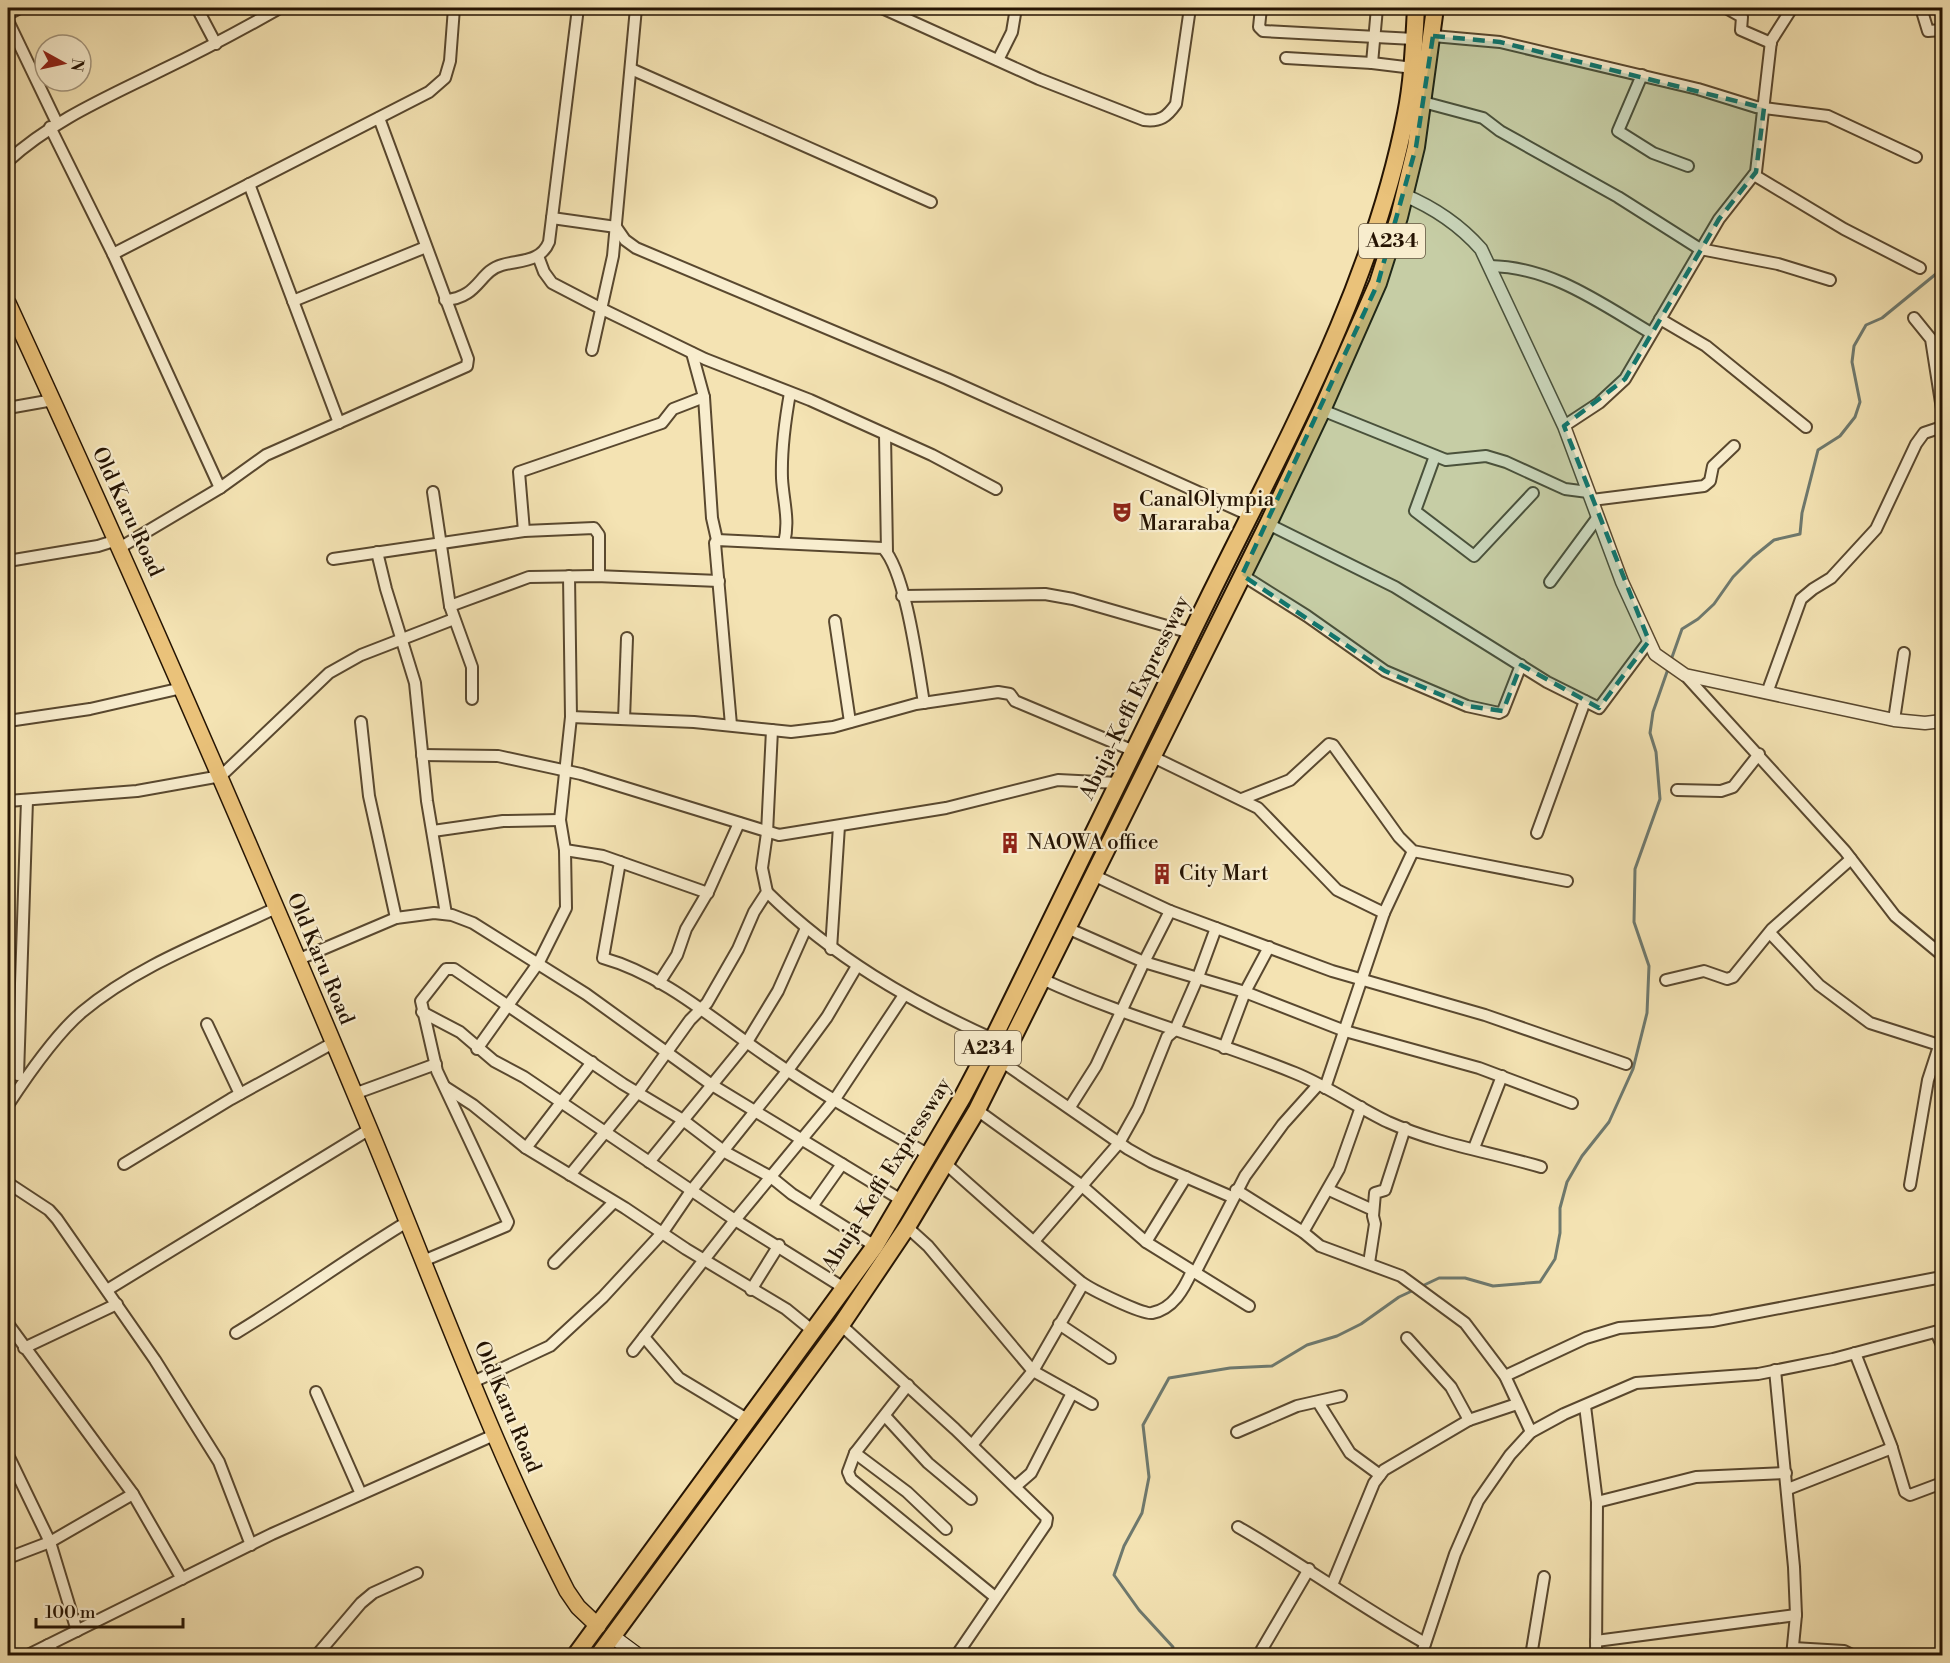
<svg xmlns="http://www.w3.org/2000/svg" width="1950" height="1663" viewBox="0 0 1950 1663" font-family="'Libre Bodoni',serif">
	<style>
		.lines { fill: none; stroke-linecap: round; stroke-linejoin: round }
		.stream { stroke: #6e796e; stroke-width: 3 }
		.minor-casing { stroke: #59482f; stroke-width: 14 }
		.tertiary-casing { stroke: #59482f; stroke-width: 15 }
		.secondary-casing { stroke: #251403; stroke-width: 16 }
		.primary-casing { stroke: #251403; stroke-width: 18 }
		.trunk-casing { stroke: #251403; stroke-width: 20 }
		.minor { stroke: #f8edce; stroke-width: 10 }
		.tertiary { stroke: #f8edce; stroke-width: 12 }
		.secondary { stroke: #f8edce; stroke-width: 14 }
		.primary { stroke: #eac27a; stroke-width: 15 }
		.trunk { stroke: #eac27a; stroke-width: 16 }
		.marked { fill: #0f766e; fill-opacity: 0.2; stroke: #0f766e; stroke-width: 4.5; stroke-dasharray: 12 8; stroke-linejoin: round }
		.labels { text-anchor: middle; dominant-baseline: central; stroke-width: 4.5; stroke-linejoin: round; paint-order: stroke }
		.shield { fill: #f8edce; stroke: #645540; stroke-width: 1.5 }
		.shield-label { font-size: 20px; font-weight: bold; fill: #251403 }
		.poi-label { font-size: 21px; fill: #251403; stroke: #f8edce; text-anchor: start }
		.street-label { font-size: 21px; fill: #251403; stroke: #f8edce }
	</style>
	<rect width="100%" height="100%" fill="#f4e3b3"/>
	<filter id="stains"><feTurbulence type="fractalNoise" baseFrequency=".00333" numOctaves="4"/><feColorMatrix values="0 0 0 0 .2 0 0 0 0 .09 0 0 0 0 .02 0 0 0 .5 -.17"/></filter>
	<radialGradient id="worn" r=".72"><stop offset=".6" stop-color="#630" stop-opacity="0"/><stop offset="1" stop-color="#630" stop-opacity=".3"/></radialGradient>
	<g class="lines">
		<!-- stream -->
		<g class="stream">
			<polyline points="1671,660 1682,629 1698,619 1714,604 1733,577 1753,557 1774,540 1800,534 1802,513 1818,450 1840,436 1855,417 1860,402 1852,362 1854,346 1866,325 1882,318 1942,269"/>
			<polyline points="1420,1287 1439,1278 1465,1278 1493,1286 1540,1282 1555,1259 1560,1233 1560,1208 1567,1182 1582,1156 1609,1122 1633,1069 1647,1013 1649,966 1634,922 1635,869 1660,799 1656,752 1650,733 1653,712 1668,669"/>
			<polyline points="1170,1656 1173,1647 1139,1610 1114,1575 1124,1546 1142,1513 1149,1477 1143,1425 1169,1378 1230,1368 1272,1366 1307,1345 1337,1336 1361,1324 1399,1297 1414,1290"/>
		</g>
		<defs>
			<g id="minor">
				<polyline points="197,8 216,44"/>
				<path d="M882,8L1039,79L1144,120C1160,122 1167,117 1176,104L1190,8"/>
				<polyline points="1261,8 1259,27 1263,31 1414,39"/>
				<polyline points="1726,8 1742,17 1741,30 1771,43"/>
				<polyline points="1921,8 1928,31 1942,30"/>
				<polyline points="8,14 20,8"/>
				<polyline points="8,21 57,123"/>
				<polyline points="1433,36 1500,42 1698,89 1756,107 1828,116 1916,157"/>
				<polyline points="1286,58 1372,63 1413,68"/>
				<polyline points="998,60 1012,32 1016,8"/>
				<polyline points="1372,63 1377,8"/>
				<polyline points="631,69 931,202"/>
				<polyline points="1642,75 1618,131 1653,153 1688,166"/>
				<polyline points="1423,102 1483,118 1500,131 1618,197 1700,249 1778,264 1830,280"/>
				<polyline points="50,127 113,254 220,488"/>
				<path d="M8,161C53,120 108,97 162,70C202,51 241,30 280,8"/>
				<polyline points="1754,175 1844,229 1920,268"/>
				<polyline points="249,184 339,423"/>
				<polyline points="552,218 616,227 625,240 636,248 947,379 1249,515"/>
				<polyline points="113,254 429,92 445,78 450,61 454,8"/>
				<polyline points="538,256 544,272 552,283 602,309 705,359 810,400 932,455 996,489"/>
				<path d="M1490,266C1552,267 1600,303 1651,333"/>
				<path d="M445,300C479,298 479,271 502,265C520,260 541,262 549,242L578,8"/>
				<polyline points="293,301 426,247"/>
				<polyline points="1914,318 1931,339 1942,409"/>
				<polyline points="1660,319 1706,346 1806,427"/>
				<polyline points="592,350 613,256 636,8"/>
				<polyline points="692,353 704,397 712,518 717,540"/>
				<polyline points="8,408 53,400"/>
				<polyline points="1322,410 1446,460 1486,456 1506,462 1565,489 1588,492"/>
				<polyline points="1564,426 1599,403 1625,379 1719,219 1756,172 1771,41 1792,8"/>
				<polyline points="885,434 887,552"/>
				<polyline points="1435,456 1415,511 1474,556 1533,493"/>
				<polyline points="433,492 450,606 472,667 472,699"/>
				<polyline points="1592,500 1704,486 1710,481 1713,466 1734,446"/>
				<polyline points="1268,524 1395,587 1547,682 1599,708 1649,641"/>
				<polyline points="524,531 519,472 662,423 673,409 704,397"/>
				<path d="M784,543C790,520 783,500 782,478C781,448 785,421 790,393"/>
				<polyline points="121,547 220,488 266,455 467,366 468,359 379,118"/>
				<polyline points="377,552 386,589 415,683 427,801 446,914"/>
				<polyline points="333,559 524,531 594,528 599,535 599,576"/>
				<polyline points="8,561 98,546 117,540"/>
				<polyline points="1242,575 1307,616 1385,671 1467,706 1499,713 1503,711 1521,665"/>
				<polyline points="1550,582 1598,517"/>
				<polyline points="902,596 1045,594 1073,599 1191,633"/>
				<polyline points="450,606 529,577 596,576 719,581"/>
				<polyline points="835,621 850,722"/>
				<polyline points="1685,675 1845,851 1895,916 1942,955"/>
				<polyline points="1767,693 1801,599 1813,589 1831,578 1876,529 1916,444 1924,433 1942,427"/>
				<polyline points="571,717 694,722 791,732 833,727 916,704 998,692 1010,694 1015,701 1134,751"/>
				<polyline points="624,719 627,638"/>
				<polyline points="1894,720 1904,653"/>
				<polyline points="8,721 90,709 182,688"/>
				<polyline points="361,722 369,796 396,918"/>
				<path d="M731,725L715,543L717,540L883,548C906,572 918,668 924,703"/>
				<polyline points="422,755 498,756 581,774 779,835 946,808 1058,780 1118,783"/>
				<polyline points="1151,756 1258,808 1337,890 1384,913"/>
				<polyline points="1677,790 1721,791 1733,787 1759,754"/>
				<polyline points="1242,799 1290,780 1329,744 1333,745 1399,837 1413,851 1567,881"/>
				<polyline points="8,801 137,791 221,776 329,673 361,655 454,619"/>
				<polyline points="433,831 503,821 560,820"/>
				<polyline points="1537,833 1585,701"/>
				<polyline points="565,850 603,856 708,893"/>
				<path d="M620,862L603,958C667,976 718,1024 772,1060C822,1095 876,1124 929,1155"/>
				<polyline points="1093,875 1170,911 1332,971 1485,1015 1626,1064"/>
				<path d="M767,892C833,957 909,1001 993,1039"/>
				<polyline points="1067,928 1144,962 1245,992 1345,1031 1479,1068 1572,1103"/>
				<polyline points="1770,933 1819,985 1870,1023 1939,1045"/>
				<polyline points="831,949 839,826"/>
				<polyline points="297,960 396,918 434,913 452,915 473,923 586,994 712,1085 903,1201"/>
				<path d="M1042,979C1124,1017 1212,1039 1295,1073C1327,1086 1357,1107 1388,1122C1437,1144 1490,1152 1541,1167"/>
				<polyline points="1666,980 1704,971 1727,979 1733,977 1772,929 1851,859"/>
				<polyline points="659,983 677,955 686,929 709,890 739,823"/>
				<polyline points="422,1012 460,1032 494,1061 524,1077 735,1220 844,1288"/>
				<polyline points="207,1024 240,1094"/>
				<polyline points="1224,1048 1245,992 1269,947"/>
				<polyline points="477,1049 539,962 566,908 565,850 560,820 571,717 569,576"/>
				<polyline points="1001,1061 1128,1149 1151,1162 1232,1197"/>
				<polyline points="18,1075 27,800"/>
				<polyline points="445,1087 473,1105 526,1148 625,1208 686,1249 786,1309 813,1331"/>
				<polyline points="1325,1088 1384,913 1413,851"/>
				<polyline points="354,1094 436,1064"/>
				<path d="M8,1105C27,1076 56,1034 82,1012C138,965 211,939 276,908"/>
				<polyline points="1070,1107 1096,1066 1144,962 1170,911"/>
				<polyline points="977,1110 1081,1185 1146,1242 1249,1306"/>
				<polyline points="526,1148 592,1062"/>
				<polyline points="1474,1148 1502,1076"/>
				<polyline points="649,1162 747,1042 778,991 806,928"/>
				<polyline points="124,1164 231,1099 333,1043"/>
				<path d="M946,1164C990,1203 1036,1245 1081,1282C1090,1289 1143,1315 1152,1313C1173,1309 1184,1289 1192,1271"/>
				<polyline points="570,1175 638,1092 690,1020 707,1003 738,949 754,912 767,892 762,868 767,833 772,730"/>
				<polyline points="8,1183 49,1210 57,1219 155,1360 219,1462 251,1545"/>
				<polyline points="1910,1185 1928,1080 1942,1037"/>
				<polyline points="1236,1190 1303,1232 1320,1246 1401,1276 1465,1323 1505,1376 1531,1432"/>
				<polyline points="1329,1190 1373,1210"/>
				<polyline points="813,1205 842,1164"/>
				<polyline points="907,1227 928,1246 1033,1371 1092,1404"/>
				<polyline points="1303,1232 1339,1169 1361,1107"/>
				<polyline points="1035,1240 1119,1143 1138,1109 1167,1037 1175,1030 1198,977 1216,928"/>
				<polyline points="1146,1242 1186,1177"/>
				<polyline points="423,1261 506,1226 508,1222 437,1071 421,1001 446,969 454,969 623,1084 683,1120 725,1152 771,1177 792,1194 875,1246"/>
				<polyline points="554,1263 613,1203"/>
				<polyline points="1369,1263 1375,1224 1373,1216 1375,1193 1385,1190 1405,1128"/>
				<polyline points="1195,1273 1245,1176 1283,1124 1318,1085"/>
				<polyline points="107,1290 370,1129"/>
				<polyline points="751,1290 779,1245"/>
				<polyline points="8,1324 133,1494 182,1579"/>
				<polyline points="1059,1324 1110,1358"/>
				<polyline points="841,1325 955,1429 1047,1518 1046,1524 956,1656"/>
				<polyline points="1936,1332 1942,1345"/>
				<path d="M236,1333C294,1298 349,1257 407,1222"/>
				<polyline points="644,1337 679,1378 747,1419"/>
				<polyline points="1407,1338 1451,1387 1469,1420"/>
				<polyline points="24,1348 117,1304"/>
				<polyline points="633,1351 735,1220 835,1099 904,995"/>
				<polyline points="1855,1353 1891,1445 1905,1492 1910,1495 1942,1483"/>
				<polyline points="1775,1370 1794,1567 1796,1615 1792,1656"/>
				<polyline points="1505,1376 1586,1338 1619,1328 1712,1321 1942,1277"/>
				<polyline points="473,1382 550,1346 603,1297 663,1232 691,1191 788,1070 827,1017 857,966"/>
				<polyline points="908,1385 855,1453 848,1472 851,1479 995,1597"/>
				<polyline points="316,1392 361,1494"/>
				<polyline points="1318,1402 1350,1453 1380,1475"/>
				<polyline points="1585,1406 1597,1502 1596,1656"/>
				<polyline points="886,1417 928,1463 971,1499"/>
				<polyline points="1237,1432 1297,1406 1341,1396"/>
				<polyline points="972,1445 1033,1371 1083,1284"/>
				<polyline points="855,1453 907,1492 946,1529"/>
				<polyline points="8,1455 50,1542 77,1631"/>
				<polyline points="1016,1486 1031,1473 1072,1393"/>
				<polyline points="1788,1489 1892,1448"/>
				<polyline points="1597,1502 1696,1477 1786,1473"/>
				<path d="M1238,1527C1302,1564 1361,1607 1425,1643"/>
				<polyline points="8,1558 50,1542 133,1494"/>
				<polyline points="1332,1585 1374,1483 1384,1470 1469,1420 1517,1404"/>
				<polyline points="1596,1641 1796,1615"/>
				<polyline points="48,1645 57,1656"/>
				<polyline points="1793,1648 1844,1651 1854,1656"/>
				<polyline points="26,1656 272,1534 494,1435"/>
				<polyline points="316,1656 361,1603 373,1593 417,1573"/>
				<polyline points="1258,1656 1309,1569"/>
				<polyline points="1421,1656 1455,1554 1478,1501 1510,1455 1531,1432 1564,1414 1636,1383 1758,1374 1833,1359 1942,1330"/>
				<polyline points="1531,1656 1544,1577"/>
			</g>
			<path id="tertiary" d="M1404,195C1435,208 1459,224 1481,249L1564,426L1622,582L1655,654L1685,675L1894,720L1925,723L1942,721"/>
			<polyline id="secondary" points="612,1636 639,1656"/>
			<path id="primary" d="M8,303C134,576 254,852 370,1130C434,1284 491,1442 567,1591L578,1607L598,1626"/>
			<g id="trunk">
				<path d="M575,1656L875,1246L962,1098L993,1039C1066,890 1138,742 1211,593C1287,439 1373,284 1406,114C1413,79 1414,43 1416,8"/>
				<polyline points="598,1656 841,1325 907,1227 977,1110 1268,524 1322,410 1378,283 1399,217 1416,147 1435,8"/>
			</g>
		</defs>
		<!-- minor casing -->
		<use href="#minor" class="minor-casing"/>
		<!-- tertiary casing -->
		<use href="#tertiary" class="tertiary-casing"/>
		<!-- secondary casing -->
		<use href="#secondary" class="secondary-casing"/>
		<!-- primary casing -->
		<use href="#primary" class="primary-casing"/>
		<!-- trunk casing -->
		<use href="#trunk" class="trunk-casing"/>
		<!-- minor -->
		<use href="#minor" class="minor"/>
		<!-- tertiary -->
		<use href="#tertiary" class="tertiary"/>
		<!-- secondary -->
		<use href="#secondary" class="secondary"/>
		<!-- primary -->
		<use href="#primary" class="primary"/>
		<!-- trunk -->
		<use href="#trunk" class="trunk"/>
	</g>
	<!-- marked area -->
	<path class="marked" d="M1433,36L1500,42L1764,108L1756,172L1719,219L1625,379L1564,426L1649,641L1599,708L1521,665L1503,711L1467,706L1385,671L1242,575L1378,283L1416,147Z"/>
	<!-- icons -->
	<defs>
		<symbol id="theatre-bare" viewBox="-9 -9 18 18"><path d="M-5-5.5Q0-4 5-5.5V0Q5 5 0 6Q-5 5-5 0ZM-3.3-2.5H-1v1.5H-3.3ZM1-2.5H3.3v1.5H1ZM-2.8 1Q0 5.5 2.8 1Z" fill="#8f2418" stroke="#f8edce" stroke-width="2.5" paint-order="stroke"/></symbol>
		<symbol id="building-bare" viewBox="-9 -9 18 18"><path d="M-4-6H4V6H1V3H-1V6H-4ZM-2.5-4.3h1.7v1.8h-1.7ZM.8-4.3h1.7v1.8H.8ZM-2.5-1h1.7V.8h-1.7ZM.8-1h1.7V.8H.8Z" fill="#8f2418" stroke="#f8edce" stroke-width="2.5" paint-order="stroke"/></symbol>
	</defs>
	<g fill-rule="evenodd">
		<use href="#theatre-bare" x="1107" y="497" width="30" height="30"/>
		<use href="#building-bare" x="995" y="828" width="30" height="30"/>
		<use href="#building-bare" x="1147" y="859" width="30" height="30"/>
	</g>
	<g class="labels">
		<!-- shield labels -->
		<g class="shield">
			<rect x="1359" y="224" width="66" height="34" rx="4.5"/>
			<rect x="955" y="1031" width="66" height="34" rx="4.5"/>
		</g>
		<g class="shield-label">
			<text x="1392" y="241">A234</text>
			<text x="988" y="1048">A234</text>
		</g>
		<!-- poi labels -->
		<g class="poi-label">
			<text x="1139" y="500">CanalOlympia<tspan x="1139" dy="24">Mararaba</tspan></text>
			<text x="1027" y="843">NAOWA office</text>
			<text x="1179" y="874">City Mart</text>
		</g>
		<!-- street labels -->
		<g class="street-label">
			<text transform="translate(127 512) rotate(65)">Old Karu Road</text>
			<text transform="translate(1135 698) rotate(-64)">Abuja-Keffi Expressway</text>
			<text transform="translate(320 959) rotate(67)">Old Karu Road</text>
			<text transform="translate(887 1175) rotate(-58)">Abuja-Keffi Expressway</text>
			<text transform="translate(507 1407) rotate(67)">Old Karu Road</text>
		</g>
	</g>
	<!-- margin -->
	<rect width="1950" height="1663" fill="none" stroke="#f4e3b3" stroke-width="30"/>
	<rect x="9" y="9" width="1932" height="1645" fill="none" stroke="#251403" stroke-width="3"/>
	<rect x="15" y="15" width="1920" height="1633" fill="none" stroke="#251403" stroke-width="1.5"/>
	<!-- north arrow -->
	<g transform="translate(63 63) rotate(98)"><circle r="28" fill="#f8edce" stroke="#a4967d" stroke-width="1.5"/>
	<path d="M0-4.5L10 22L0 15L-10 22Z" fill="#8f2418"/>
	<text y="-9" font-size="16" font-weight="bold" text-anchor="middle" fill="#251403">N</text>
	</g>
	<!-- scale -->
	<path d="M36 1618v9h147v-9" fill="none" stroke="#251403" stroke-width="3"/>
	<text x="45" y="1618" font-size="18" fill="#251403" stroke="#f8edce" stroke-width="4.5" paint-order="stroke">100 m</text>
	<rect width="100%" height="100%" filter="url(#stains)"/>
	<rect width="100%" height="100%" fill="url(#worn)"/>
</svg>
